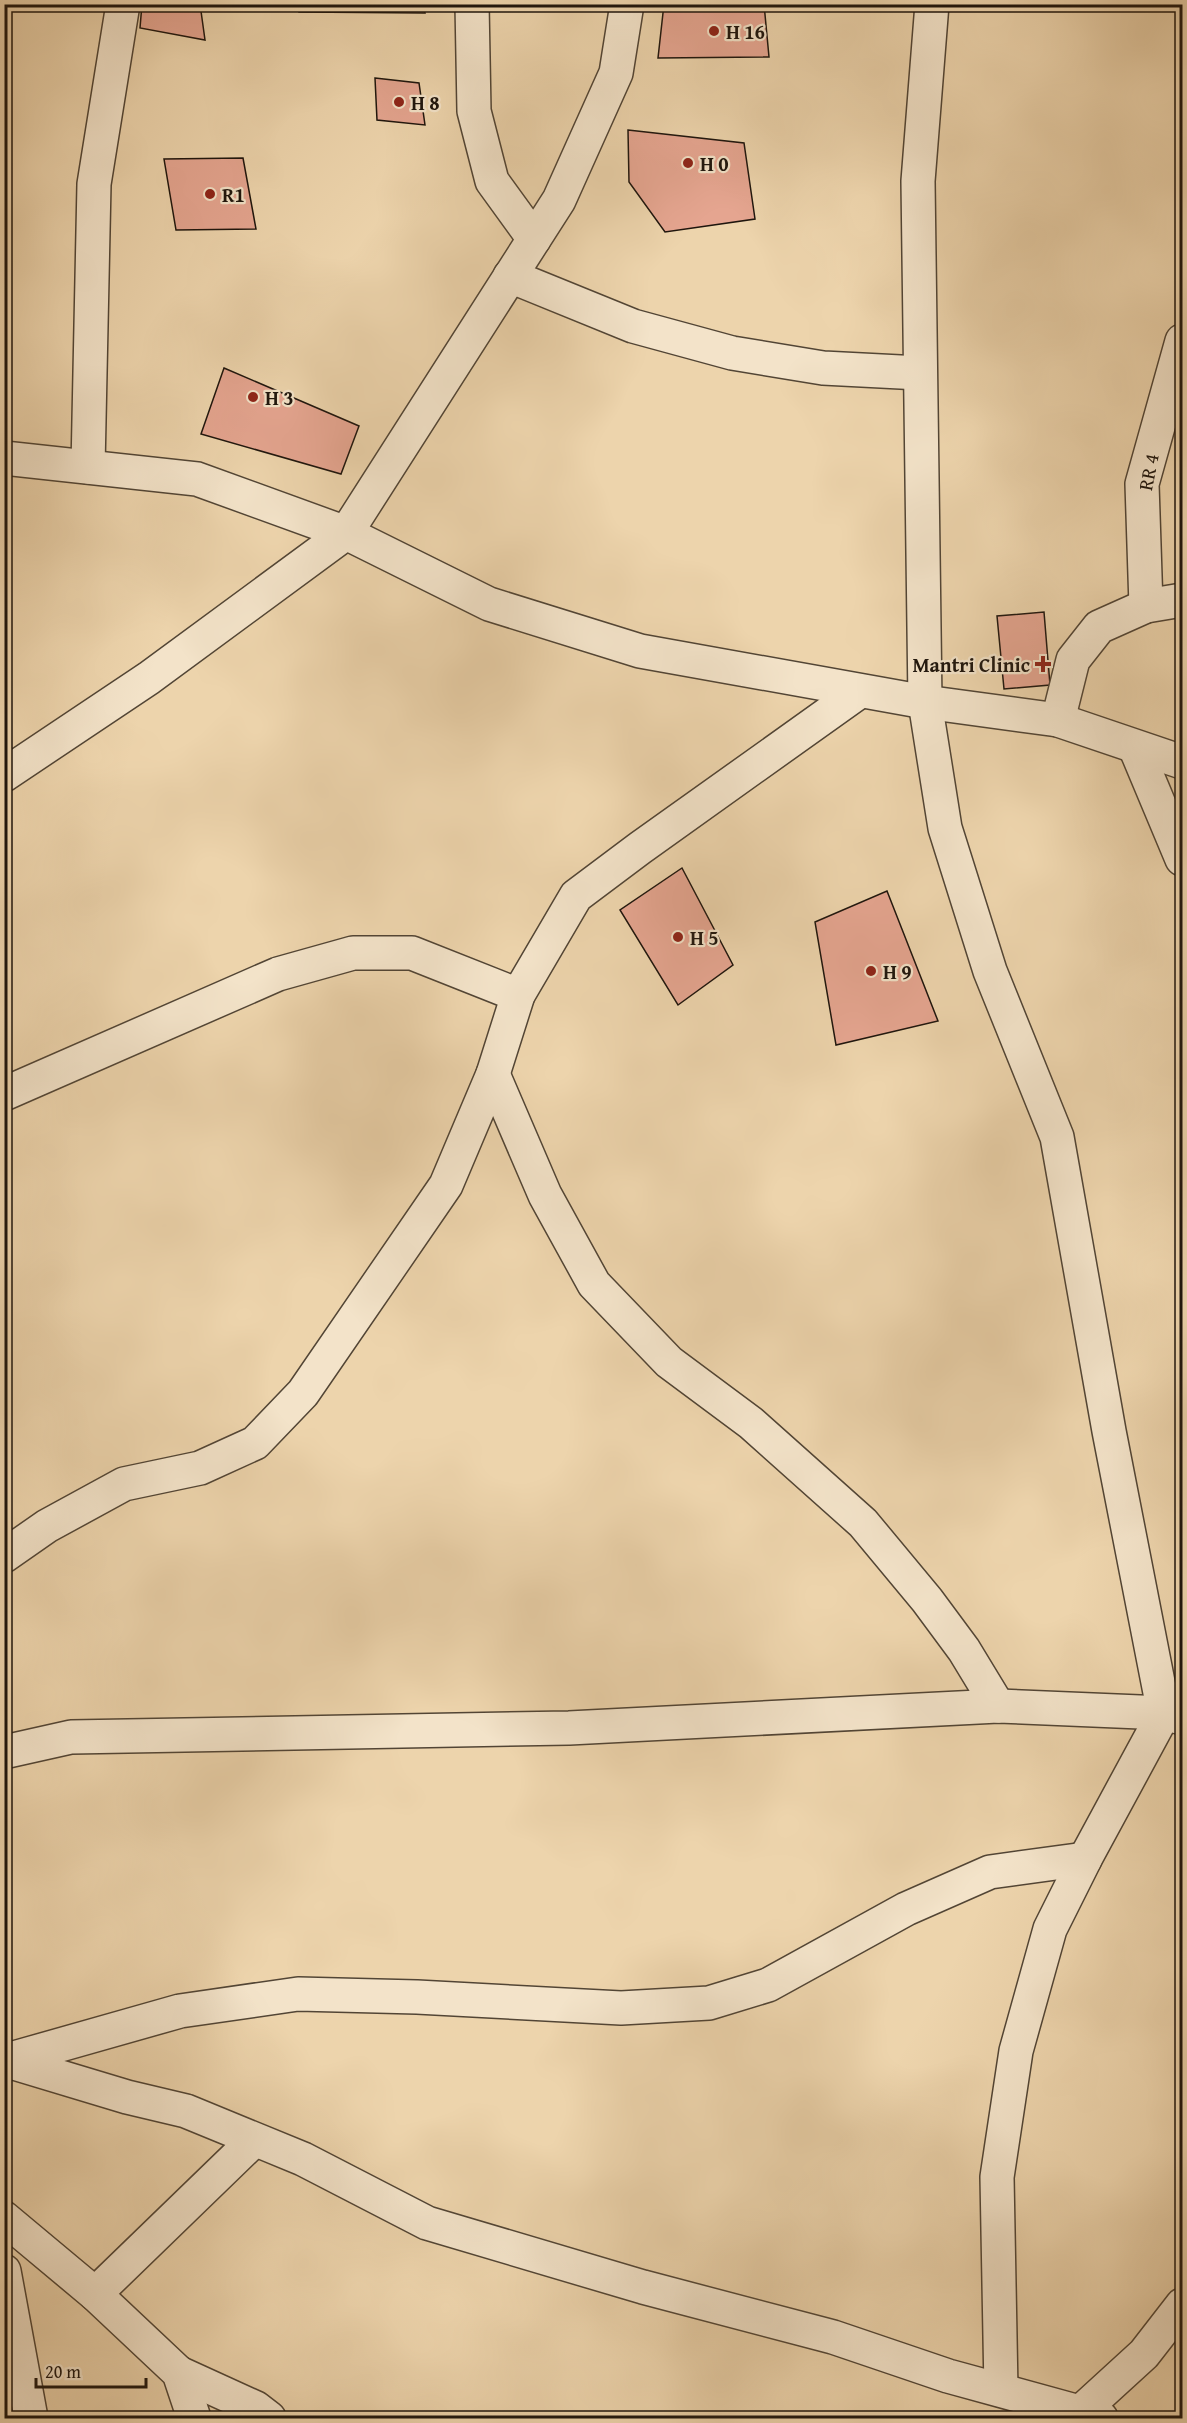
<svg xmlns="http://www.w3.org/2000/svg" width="1187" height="2423" viewBox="0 0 1187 2423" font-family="'Gentium Book Plus',serif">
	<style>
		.building { fill: #e5a590; stroke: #1e150d; stroke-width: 1.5 }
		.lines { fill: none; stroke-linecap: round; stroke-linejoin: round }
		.minor-casing { stroke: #524535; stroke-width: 36 }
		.tertiary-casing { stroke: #524535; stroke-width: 36 }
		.minor { stroke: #f3e3c9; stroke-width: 33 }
		.tertiary { stroke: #f3e3c9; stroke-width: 33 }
		.poi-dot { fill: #8f2418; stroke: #f3e3c9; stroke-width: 2 }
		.labels { text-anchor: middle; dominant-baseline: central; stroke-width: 4.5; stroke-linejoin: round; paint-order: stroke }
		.poi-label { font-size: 20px; font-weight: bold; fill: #1e150d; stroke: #f3e3c9; text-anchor: start }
		.street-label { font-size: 20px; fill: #1e150d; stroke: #f3e3c9 }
	</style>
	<rect width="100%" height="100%" fill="#edd4ac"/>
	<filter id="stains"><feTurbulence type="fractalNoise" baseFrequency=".00333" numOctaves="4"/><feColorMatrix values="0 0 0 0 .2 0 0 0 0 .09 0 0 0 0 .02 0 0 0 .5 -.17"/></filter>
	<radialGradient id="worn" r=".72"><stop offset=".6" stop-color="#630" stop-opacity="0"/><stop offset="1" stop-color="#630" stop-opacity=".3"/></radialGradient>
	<!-- building -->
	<g class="building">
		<polygon points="142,4 200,4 205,40 140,28"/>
		<polygon points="299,4 423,4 425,13 299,12"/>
		<polygon points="664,4 764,4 769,57 658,58"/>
		<polygon points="375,78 419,83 425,125 377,120"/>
		<polygon points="628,130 744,143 755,219 665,232 629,182"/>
		<polygon points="243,158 256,229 176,230 164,159"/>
		<polygon points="224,368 359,426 341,474 201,434"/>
		<polygon points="1044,612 1050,685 1004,689 997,616"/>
		<polygon points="682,868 733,965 678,1005 620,910"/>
		<polygon points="887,891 938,1021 836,1045 815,922"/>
	</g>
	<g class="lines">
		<defs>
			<g id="minor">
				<polyline points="472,4 474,111 492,181 534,239"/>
				<polyline points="932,4 918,181 925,702 945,828 990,971 1057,1137 1109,1431 1164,1713 1085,1859 1050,1929 1016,2051 997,2177 1001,2390"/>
				<polyline points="510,276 633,326 732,353 823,368 920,373"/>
				<polyline points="4,458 197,479 346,533 489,604 640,651 925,702 1058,720 1182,762"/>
				<polyline points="88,467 94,184 123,4"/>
				<polyline points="1146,606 1142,484 1182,341"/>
				<polyline points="1058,720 1073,660 1099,627 1146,606 1182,600"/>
				<polyline points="1135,747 1182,859"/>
				<polyline points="4,775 149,678 346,533 559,200 616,73 627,4"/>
				<polyline points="493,1074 545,1195 594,1284 669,1362 751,1423 863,1523 927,1600 964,1650 998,1706"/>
				<polyline points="4,1094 278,974 353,953 412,953 518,995"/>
				<polyline points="4,1556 47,1526 124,1484 200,1468 255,1443 303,1393 446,1185 493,1074 518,995 576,896 640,848 860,691"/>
				<polyline points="4,2060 127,2097 186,2111 303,2159 427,2223 643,2287 833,2337 948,2376 1101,2418"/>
				<polyline points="7,2060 180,2011 298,1994 417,1997 621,2008 709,2003 768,1985 906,1909 990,1872 1085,1859"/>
				<polyline points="4,2271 31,2418"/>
				<polyline points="95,2294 254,2140"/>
				<polyline points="179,2373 256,2408 269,2418"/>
				<polyline points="1074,2418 1144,2354 1182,2305"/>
			</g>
			<g id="tertiary">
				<polyline points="4,1752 71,1737 569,1728 998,1706 1164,1713 1182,1718"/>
				<polyline points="4,2218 95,2294 179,2373 194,2418"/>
			</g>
		</defs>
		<!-- minor casing -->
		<use href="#minor" class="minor-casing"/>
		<!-- tertiary casing -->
		<use href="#tertiary" class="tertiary-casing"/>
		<!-- minor -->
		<use href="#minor" class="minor"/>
		<!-- tertiary -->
		<use href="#tertiary" class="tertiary"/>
	</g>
	<!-- markers -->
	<g class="poi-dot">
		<circle cx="714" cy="31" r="6"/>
		<circle cx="399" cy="102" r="6"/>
		<circle cx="688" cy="163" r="6"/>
		<circle cx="210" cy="194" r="6"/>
		<circle cx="253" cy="397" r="6"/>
		<path d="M1040 655h6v6h6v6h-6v6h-6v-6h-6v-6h6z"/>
		<circle cx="678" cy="937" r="6"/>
		<circle cx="871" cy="971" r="6"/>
	</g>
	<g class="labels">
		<!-- poi labels -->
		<g class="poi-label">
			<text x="726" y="31">H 16</text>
			<text x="411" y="102">H 8</text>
			<text x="700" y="163">H 0</text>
			<text x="222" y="194">R1</text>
			<text x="265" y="397">H 3</text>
			<text x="1030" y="664" text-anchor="end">Mantri Clinic</text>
			<text x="690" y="937">H 5</text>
			<text x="883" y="971">H 9</text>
		</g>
		<!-- street labels -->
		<g class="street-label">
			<text transform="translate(1148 472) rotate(-79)">RR 4</text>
		</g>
	</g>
	<!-- margin -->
	<rect width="1187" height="2423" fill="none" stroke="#edd4ac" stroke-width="24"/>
	<rect x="6" y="6" width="1175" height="2411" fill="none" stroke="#1e150d" stroke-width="3"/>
	<rect x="12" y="12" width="1163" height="2399" fill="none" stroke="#1e150d" stroke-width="1.5"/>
	<!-- scale -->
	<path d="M36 2378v9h110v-9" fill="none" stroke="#1e150d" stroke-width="3"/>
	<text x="45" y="2378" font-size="18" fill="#1e150d" stroke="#f3e3c9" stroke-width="4.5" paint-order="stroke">20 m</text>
	<rect width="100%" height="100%" filter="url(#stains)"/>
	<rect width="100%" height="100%" fill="url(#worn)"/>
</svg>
